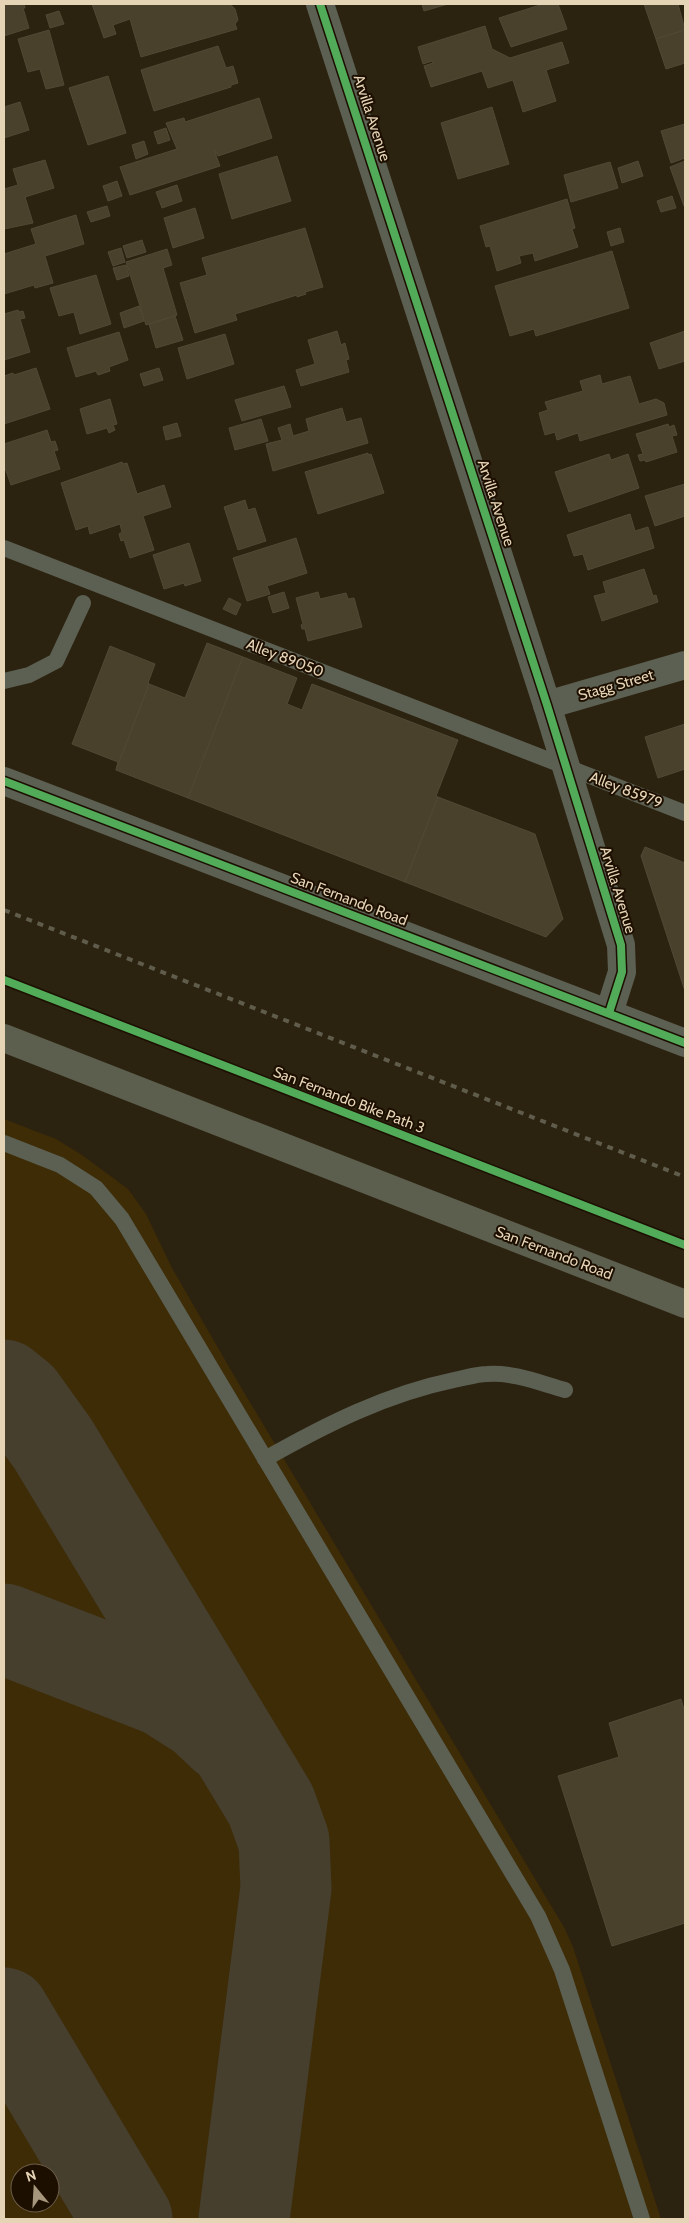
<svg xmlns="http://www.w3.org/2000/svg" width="689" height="2223" viewBox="0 0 689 2223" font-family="Cabin,sans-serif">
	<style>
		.built { fill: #3e2c07; fill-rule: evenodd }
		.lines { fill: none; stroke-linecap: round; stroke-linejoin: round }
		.taxiway { stroke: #463f2e; stroke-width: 91 }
		.building { fill: #49412c; stroke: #504934 }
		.lane { stroke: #5c6052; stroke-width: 16 }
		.street { stroke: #5c6052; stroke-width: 28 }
		.primary { stroke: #5c5e4e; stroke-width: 28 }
		.rail { stroke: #5f5c4c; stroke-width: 4; stroke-dasharray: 6 6; stroke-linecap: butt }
		.cycleway-casing { stroke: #1c0f00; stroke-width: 11 }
		.cycleway { stroke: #51ab58; stroke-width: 8 }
		.labels { text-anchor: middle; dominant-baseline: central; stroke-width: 4; stroke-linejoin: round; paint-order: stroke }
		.street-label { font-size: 15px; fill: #e6d4b6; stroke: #1c0f00 }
	</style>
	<rect width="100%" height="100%" fill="#2c2210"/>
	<!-- built -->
	<path class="built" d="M4,1119L56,1139L82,1155L128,1189L146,1214L172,1268L236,1379L565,1929L573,1947L661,2219H4ZM20,2173H50V2203H20Z"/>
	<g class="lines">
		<!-- taxiway -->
		<g class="taxiway">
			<polyline points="4,1385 20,1398 53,1444 271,1805 284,1841 286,1888 244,2219"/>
			<polyline points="4,1629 164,1691 203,1716 224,1736"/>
			<polyline points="4,2013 127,2219"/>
		</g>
	</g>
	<!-- building -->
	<g class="building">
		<polygon points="4,4 24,4 25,8 23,8 29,28 4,36"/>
		<polygon points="92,4 230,4 235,9 238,20 235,24 237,29 141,57 130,19 113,25 116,34 104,38"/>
		<polygon points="422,4 448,4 424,11"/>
		<polygon points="543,4 558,4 567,29 511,47 499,18"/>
		<polygon points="644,4 678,4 685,30 656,39"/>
		<polygon points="59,11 64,24 50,28 46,15"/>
		<polygon points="485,26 492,49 510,58 562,42 569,63 546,70 556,101 523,112 513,80 488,88 482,71 431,87 424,66 433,63 432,61 423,64 418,47"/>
		<polygon points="49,30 64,85 46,89 40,69 28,72 18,39"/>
		<polygon points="685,30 685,63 666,69 656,39"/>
		<polygon points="218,46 226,68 233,66 238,83 231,85 231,87 154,111 141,70"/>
		<polygon points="108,76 126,133 88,145 69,88"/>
		<polygon points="259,98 272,138 218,156 214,150 220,166 130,195 120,167 177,149 166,123 184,118 185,122"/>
		<polygon points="20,102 29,130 4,138 4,107"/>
		<polygon points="492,107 509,164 458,179 441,123"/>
		<polygon points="685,124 685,158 671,163 661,131"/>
		<polygon points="166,128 170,140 158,144 154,132"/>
		<polygon points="144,141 148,154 136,159 132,145"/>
		<polygon points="277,156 291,201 232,219 219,174"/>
		<polygon points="45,160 54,188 25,197 33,223 4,229 4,189 18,185 13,169"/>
		<polygon points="638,161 643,176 622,183 618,168"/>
		<polygon points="685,161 685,205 684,206 670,167"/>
		<polygon points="610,162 618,188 571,202 564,175"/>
		<polygon points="117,181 122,196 108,201 103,186"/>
		<polygon points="177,185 182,201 162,208 156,192"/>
		<polygon points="672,196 676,208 661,212 657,201"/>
		<polygon points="567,199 575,228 572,229 578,247 535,261 533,253 519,256 521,263 497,271 490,246 486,247 480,226"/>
		<polygon points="107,206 110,216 91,222 87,212"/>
		<polygon points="195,208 204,238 173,248 164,218"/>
		<polygon points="76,215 84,244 45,256 53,283 35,288 34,285 4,294 4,254 36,244 31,229"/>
		<polygon points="305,228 323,287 305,292 306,294 297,297 297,295 235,314 237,320 195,333 180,283 207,275 202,258"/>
		<polygon points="620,228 624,242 611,246 607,232"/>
		<polygon points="142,240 146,252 127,258 123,246"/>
		<polygon points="121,248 125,262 113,266 108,252"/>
		<polygon points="167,249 172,265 163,268 177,315 146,325 126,262"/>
		<polygon points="612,251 629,308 536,336 534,329 510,336 495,286"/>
		<polygon points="126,265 129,276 117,280 113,268"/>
		<polygon points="96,275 111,324 80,334 74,312 59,316 50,288"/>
		<polygon points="139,306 144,321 124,328 120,313"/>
		<polygon points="18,310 19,312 23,311 25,318 20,319 30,352 4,360 4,314"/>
		<polygon points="175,316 183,340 156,348 149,324"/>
		<polygon points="337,331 341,345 345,343 349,359 346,360 349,372 301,386 296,370 315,364 308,340"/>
		<polygon points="685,331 685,361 659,369 650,343"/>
		<polygon points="119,332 128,360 109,367 110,371 98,375 96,371 76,377 67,348"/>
		<polygon points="225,334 234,364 187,379 178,348"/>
		<polygon points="36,368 50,409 4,424 4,376 13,373 14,375"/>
		<polygon points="159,368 163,380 144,386 140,374"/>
		<polygon points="600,375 602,384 630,376 639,404 656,399 664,403 667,415 580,441 578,433 557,440 555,432 545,435 539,413 548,410 545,402 583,391 580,381"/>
		<polygon points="284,386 291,407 242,421 235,400"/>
		<polygon points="110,399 117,424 113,425 115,430 109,433 107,428 87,434 80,409"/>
		<polygon points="342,408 346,422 361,418 368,443 273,471 266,444 282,440 278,428 290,424 293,436 309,431 306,419"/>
		<polygon points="261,419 268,441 235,450 229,428"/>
		<polygon points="177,423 181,436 166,440 163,427"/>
		<polygon points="668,424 669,427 674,425 677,435 672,436 677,452 646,462 645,460 640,461 638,455 643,454 636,434"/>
		<polygon points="47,430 51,442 55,441 58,450 54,451 60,469 11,485 5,468 4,468 4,444"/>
		<polygon points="368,453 368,455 371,454 384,493 318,514 305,472"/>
		<polygon points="609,454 611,460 628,454 639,488 569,512 555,472"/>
		<polygon points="122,462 123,464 127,463 137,494 164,485 171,507 143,516 154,550 130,558 124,540 121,541 119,534 122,532 120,524 90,534 88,526 76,530 61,483"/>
		<polygon points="685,484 685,516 655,526 645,496"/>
		<polygon points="245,500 248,510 255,508 266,541 238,550 224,507"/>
		<polygon points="630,514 635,531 648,527 654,548 588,570 583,554 574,556 567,535"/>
		<polygon points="296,538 307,573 267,586 270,594 247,601 233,558"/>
		<polygon points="189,543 201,581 185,586 184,583 164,589 153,555"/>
		<polygon points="644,569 653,596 656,595 658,602 602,621 594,596 606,593 603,582"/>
		<polygon points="284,592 289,608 273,613 268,597"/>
		<polygon points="318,592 320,599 346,593 348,599 354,598 362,627 308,641 305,629 302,629 301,625 303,624 296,598"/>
		<polygon points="229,598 241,604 236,615 223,609"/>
		<polygon points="207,643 243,657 188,798 116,770 149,684 185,698"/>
		<polygon points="110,646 155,664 148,683 149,684 116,770 118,762 72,744"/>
		<polygon points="243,657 297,678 287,704 302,710 312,684 458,740 436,796 438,797 405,882 188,798"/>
		<polygon points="685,724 685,769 658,778 645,737"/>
		<polygon points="438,797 535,834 563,919 546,937 405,882"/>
		<polygon points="645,847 685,863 685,991 641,856"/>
		<polygon points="681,1699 685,1713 685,1923 612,1946 558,1776 619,1757 609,1723"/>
	</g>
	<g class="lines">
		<!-- lane -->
		<g class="lane">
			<polyline points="4,548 685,813"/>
			<polyline points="4,681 29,675 56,661 83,603"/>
			<polyline points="4,1143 60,1165 96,1188 122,1219 538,1916 562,1970 642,2219"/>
			<path d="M265,1459C325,1425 386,1394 454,1380C465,1378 477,1374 487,1374C514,1372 540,1383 565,1390"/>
		</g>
		<!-- street -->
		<g class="street">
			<polyline points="320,4 547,705 621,945 622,972 609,1013"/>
			<polyline points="547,705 685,665"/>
			<polyline points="4,781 685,1043"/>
		</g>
		<!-- primary -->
		<polyline class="primary" points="4,1038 685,1304"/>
		<!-- rail -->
		<polyline class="rail" points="4,910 685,1177"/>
		<defs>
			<g id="cycleway">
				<polyline points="320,4 547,705 621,945 622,972 609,1013"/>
				<polyline points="4,781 685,1043"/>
				<polyline points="4,980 685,1245"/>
			</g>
		</defs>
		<!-- cycleway casing -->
		<use href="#cycleway" class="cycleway-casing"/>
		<!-- cycleway -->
		<use href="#cycleway" class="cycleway"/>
	</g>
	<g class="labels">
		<!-- street labels -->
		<g class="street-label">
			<text transform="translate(372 118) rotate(72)">Arvilla Avenue</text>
			<text transform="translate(496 503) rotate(72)">Arvilla Avenue</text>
			<text transform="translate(285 658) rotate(21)">Alley 89050</text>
			<text transform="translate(616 685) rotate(-16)">Stagg Street</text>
			<text transform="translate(626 790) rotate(21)">Alley 85979</text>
			<text transform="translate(618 890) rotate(73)">Arvilla Avenue</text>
			<text transform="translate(349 899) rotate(21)">San Fernando Road</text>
			<text transform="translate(349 1100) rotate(21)">San Fernando Bike Path 3</text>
			<text transform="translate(554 1253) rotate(21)">San Fernando Road</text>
		</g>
	</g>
	<!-- border -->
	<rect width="689" height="2223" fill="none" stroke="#e6d4b6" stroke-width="10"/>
	<!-- north arrow -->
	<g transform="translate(35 2188) rotate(342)"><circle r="24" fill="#1c0f00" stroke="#6d5e49"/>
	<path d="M0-4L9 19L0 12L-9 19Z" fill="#a5967c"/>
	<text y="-8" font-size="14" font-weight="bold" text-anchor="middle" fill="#e6d4b6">N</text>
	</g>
</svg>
